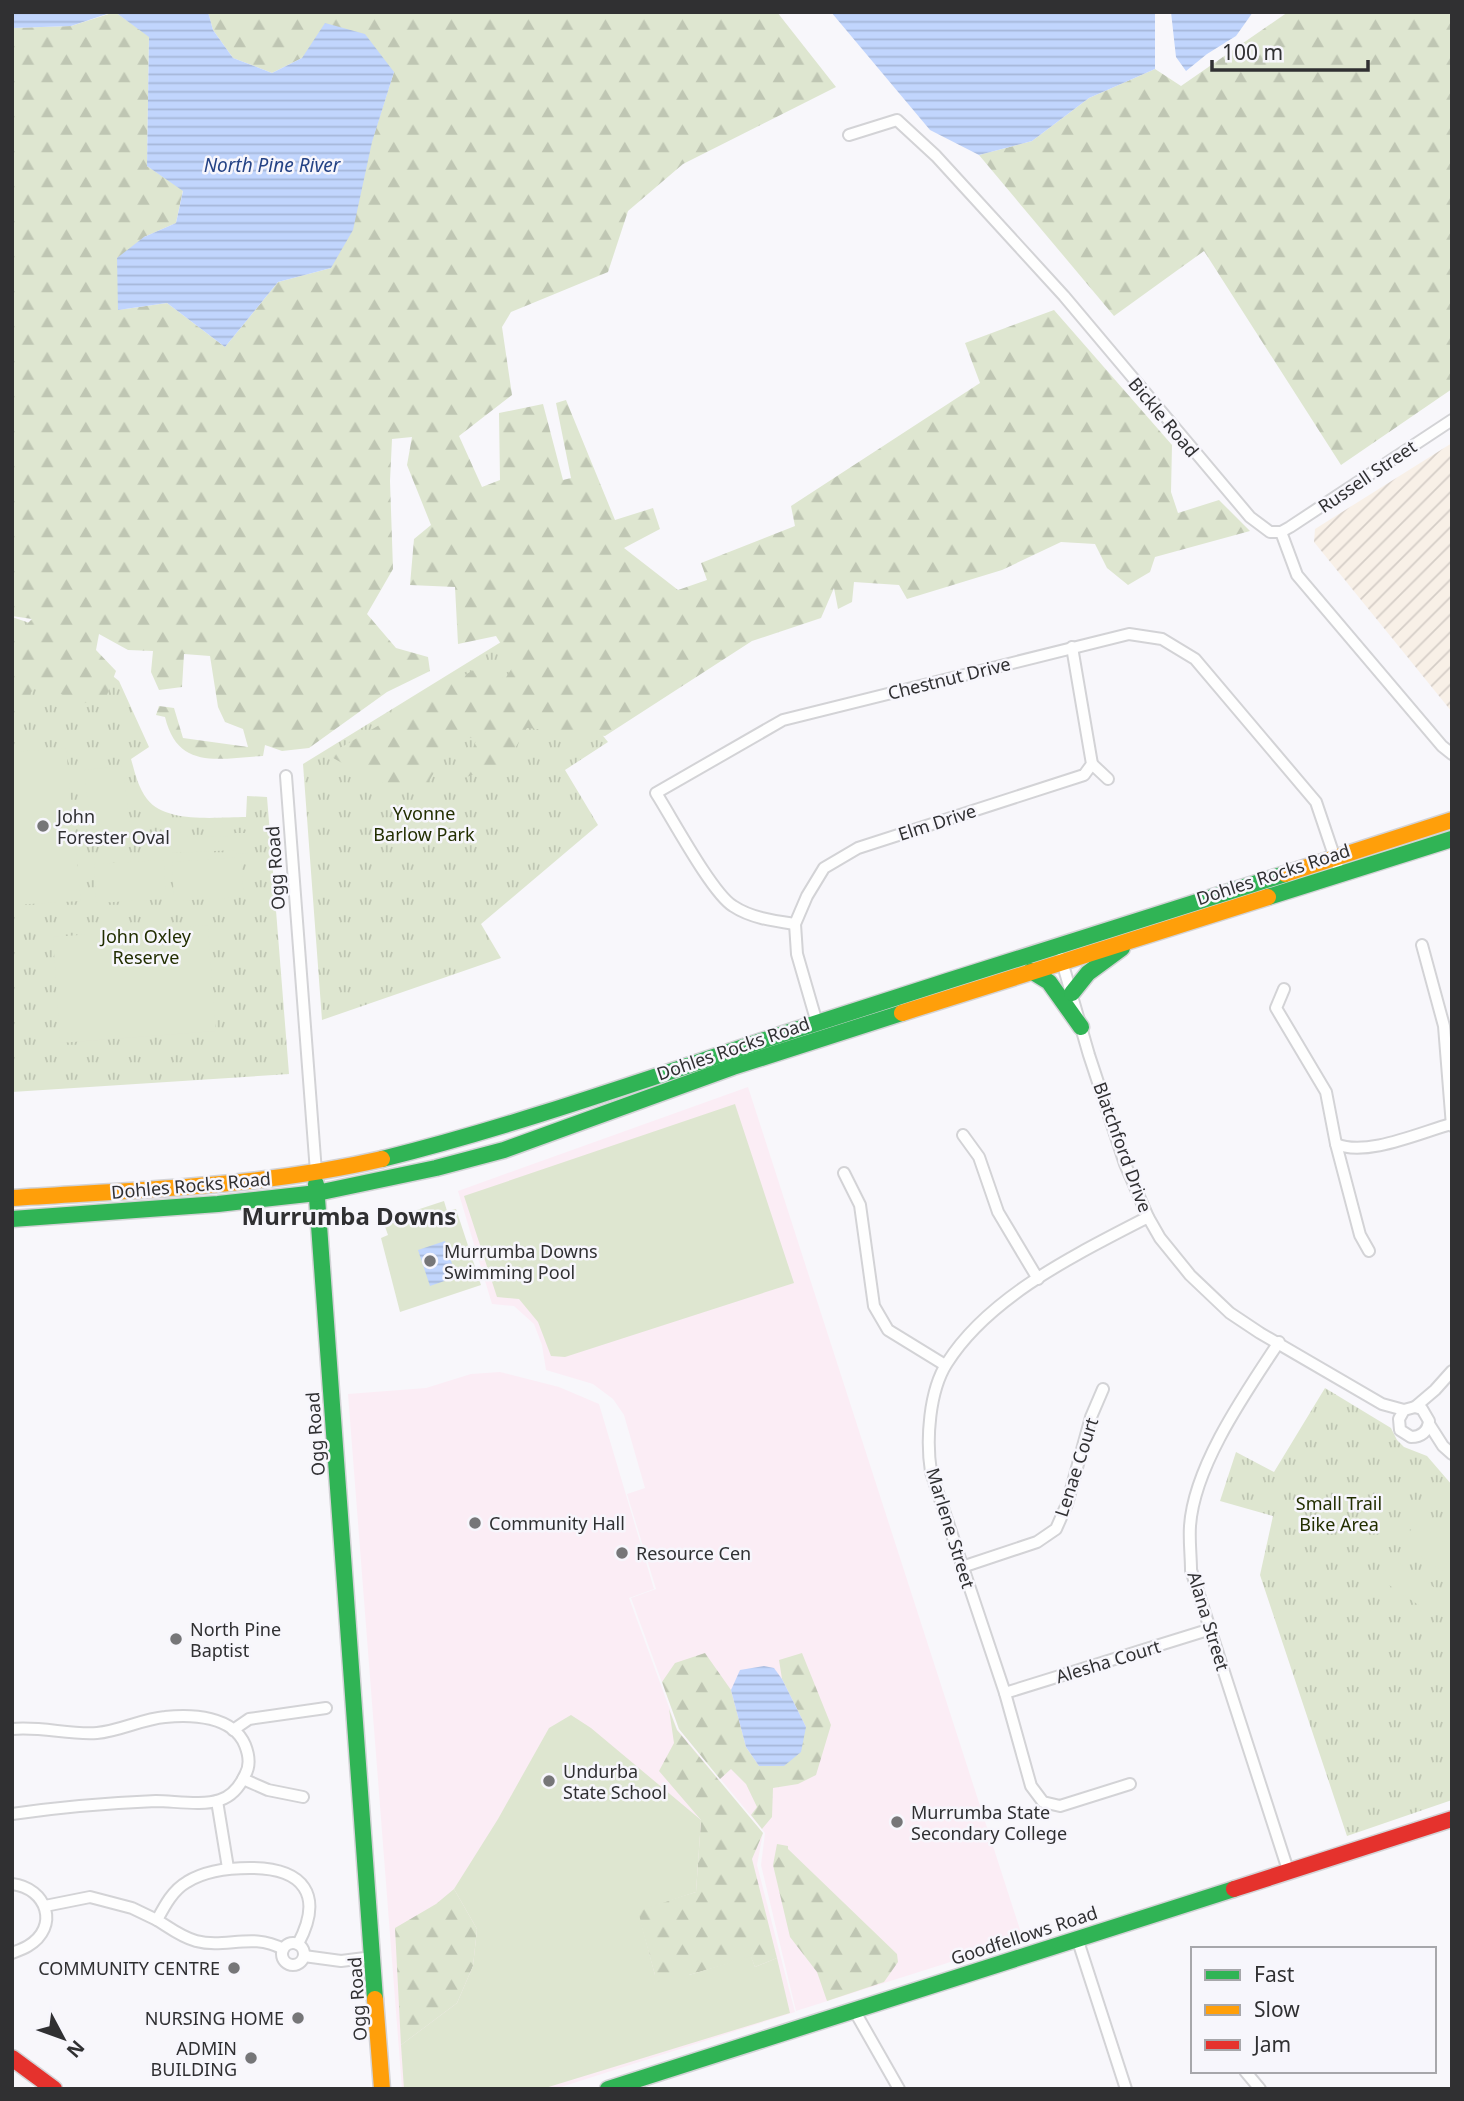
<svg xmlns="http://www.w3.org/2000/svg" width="1464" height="2101" viewBox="0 0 1464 2101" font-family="'Noto Sans',sans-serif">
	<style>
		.industrial { fill: url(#industrial-furrows) }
		.education { fill: #fbedf5 }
		.grass { fill: url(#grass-tufts) }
		.forest { fill: url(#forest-firs) }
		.pitch { fill: #dee6d0 }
		.water { fill: url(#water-rules) }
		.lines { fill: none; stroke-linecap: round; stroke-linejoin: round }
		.street-casing { stroke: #d3d3d6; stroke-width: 14 }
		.fast-casing { stroke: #d3d3d6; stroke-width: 19 }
		.slow-casing { stroke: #d3d3d6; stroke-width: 19 }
		.jam-casing { stroke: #d3d3d6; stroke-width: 19 }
		.street { stroke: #fefefe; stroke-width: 10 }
		.fast { stroke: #30b455; stroke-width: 16 }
		.slow { stroke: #ff9f0a; stroke-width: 16 }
		.jam { stroke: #e5322d; stroke-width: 16 }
		.poi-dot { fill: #767678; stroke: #f7f6fc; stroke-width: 2.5 }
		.labels { text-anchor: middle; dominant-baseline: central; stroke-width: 5; stroke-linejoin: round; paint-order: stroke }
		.street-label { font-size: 18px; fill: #303032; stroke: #f7f6fc }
		.park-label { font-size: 18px; fill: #222e00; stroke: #f7f6fc }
		.poi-label { font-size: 18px; fill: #303032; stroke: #f7f6fc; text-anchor: start }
		.water-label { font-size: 19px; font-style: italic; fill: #254385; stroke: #f7f6fc }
		.district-label { font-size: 24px; font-weight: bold; fill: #303032; stroke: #f7f6fc }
	</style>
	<defs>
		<pattern id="industrial-furrows" width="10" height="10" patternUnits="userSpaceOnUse" patternTransform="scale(1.75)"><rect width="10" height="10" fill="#f8f0e7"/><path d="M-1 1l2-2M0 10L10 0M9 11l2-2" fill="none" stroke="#d5cec7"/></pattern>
		<pattern id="grass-tufts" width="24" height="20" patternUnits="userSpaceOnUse" patternTransform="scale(1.75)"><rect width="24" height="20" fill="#dee6d0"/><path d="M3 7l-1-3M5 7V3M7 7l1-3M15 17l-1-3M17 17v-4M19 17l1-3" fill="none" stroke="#bfc6b3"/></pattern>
		<pattern id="forest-firs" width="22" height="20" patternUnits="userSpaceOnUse" patternTransform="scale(1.75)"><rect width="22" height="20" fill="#dee6d0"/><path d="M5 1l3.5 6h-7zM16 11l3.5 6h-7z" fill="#bfc6b3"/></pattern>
		<pattern id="water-rules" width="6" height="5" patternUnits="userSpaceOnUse" patternTransform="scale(1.75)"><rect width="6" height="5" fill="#c1d5fd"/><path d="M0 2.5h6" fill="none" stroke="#a6b7d9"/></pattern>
	</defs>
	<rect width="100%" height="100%" fill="#f8f7fb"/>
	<!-- industrial -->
	<polygon class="industrial" points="1452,443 1452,712 1314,542 1315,529"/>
	<!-- education -->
	<g class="education">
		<polygon points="748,1087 1023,1939 796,2011 761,1865 765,1833 679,1729 631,1598 656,1589 627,1494 645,1488 624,1415 613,1399 593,1384 546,1370 542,1345 534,1324 514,1306 492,1304 458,1191"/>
		<polygon points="500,1372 559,1387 599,1404 654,1589 629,1598 677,1729 763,1833 757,1865 795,2012 555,2089 402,2089 348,1394 426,1388 471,1374"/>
	</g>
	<!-- grass -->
	<g class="grass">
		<path d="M12,617L59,633L119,681L149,747L131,759C135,773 138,787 147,799C166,824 218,817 246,817L247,796L267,797L289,1074L12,1092Z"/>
		<polygon points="519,631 608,742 565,770 598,825 481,924 501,958 322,1020 303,764"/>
		<polygon points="1325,1388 1391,1428 1397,1440 1404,1447 1427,1456 1452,1485 1452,1800 1347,1836 1260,1575 1273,1516 1220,1501 1236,1452 1274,1472"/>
	</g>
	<!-- forest -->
	<g class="forest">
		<path d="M115,12L149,36L147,166L183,190L176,223L144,237L118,310L167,303L225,347L278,282L331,268L394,72L302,58L272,73L233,58L213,30L208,12H777L836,87L683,164L628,211L608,272L511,312L502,327L512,395L459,436L482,487L500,480L499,413L543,404L563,480L571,478L556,403L566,400L615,520L653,508L660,529L624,548L678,590L707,580L701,563L795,526L791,506L980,383L965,343L1054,310L1172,445L1171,492L1178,513L1219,500L1250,531L1155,557L1150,572L1128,585L1107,568L1095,544L1061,542L1002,570L907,599L899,585L854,582L852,602L838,609L834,588L821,618L752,641L605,736L527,728L507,762L464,778L477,737L453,740L425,788L375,782L328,755L482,665L505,679L514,665L496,636L458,644L455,587L410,585L414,539L431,525L407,465L412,437L392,439L390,481L393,569L367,614L396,648L428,657L430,671L387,692L309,748L282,751L265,745L263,756C219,758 178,771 165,717L156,715L159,706L174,708L183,738L248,747L243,729L225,722L218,707L210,656L184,654L182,687L159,690L151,672L153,651L128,650L99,634L96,650L116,671L107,695L68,709V698L38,681L29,696L44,706L13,716L12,639L32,619L12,616V28L71,26Z"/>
		<polygon points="1288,12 1452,12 1452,389 1341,465 1204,251 1114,316 979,155 1032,141 1089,98 1155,69 1181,86"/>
		<polygon points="705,1653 731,1690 746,1747 759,1766 806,1727 782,1679 779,1660 802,1653 831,1725 816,1775 798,1784 773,1788 772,1817 762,1829 751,1815 757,1807 746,1784 731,1769 720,1779 679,1729 662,1682 675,1663"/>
		<polygon points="669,1709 677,1730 763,1833 752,1859 777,1958 755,1967 751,1957 689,1975 655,1975 637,1910 696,1892 701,1820 659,1771 674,1743"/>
		<polygon points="777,1844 788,1846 788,1849 897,1954 898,1962 884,1982 827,2001 817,1972 790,1937 773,1865"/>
		<polygon points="454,1889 477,1929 473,1966 457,2003 401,2045 395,1928 436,1904"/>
	</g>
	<!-- pitch -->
	<g class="pitch">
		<polygon points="66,748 81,901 12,905 12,752"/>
		<polygon points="123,766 131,835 92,840 84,770"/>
		<polygon points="235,833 250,833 250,853 236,854 236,850 172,853 167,849 166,839 170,835 185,835 186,837 235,836"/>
		<polygon points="241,857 244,897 174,901 172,862"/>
		<polygon points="164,860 166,899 96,903 94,864"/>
		<polygon points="208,925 216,1031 60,1043 53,937"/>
		<polygon points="735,1104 794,1283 565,1357 551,1356 538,1322 519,1299 497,1297 464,1196"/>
		<polygon points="444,1201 447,1211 456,1209 481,1285 400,1312 381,1238 388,1235 383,1221"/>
		<polygon points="1415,1523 1452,1547 1452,1556 1442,1571 1402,1544"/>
		<polygon points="1393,1559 1445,1595 1432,1614 1380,1579"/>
		<polygon points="571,1715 591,1728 701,1820 696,1892 638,1911 655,1975 689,1975 751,1956 755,1967 777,1958 790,2013 542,2089 404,2089 401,2045 457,2003 473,1966 477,1929 454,1889 498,1819 549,1728"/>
	</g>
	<!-- water -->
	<g class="water">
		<polygon points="12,12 113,12 71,26 12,28"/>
		<polygon points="115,12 208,12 213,30 233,58 272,73 302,58 325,23 365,34 394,72 372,142 353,230 331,268 278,282 225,347 167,303 118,310 117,258 144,237 176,223 183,191 147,166 149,37"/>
		<polygon points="831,12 1155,12 1155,69 1089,98 1032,141 979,155 930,130"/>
		<polygon points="1171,12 1253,12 1236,36 1207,54 1186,71 1176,57"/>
		<polygon points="445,1241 456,1277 430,1286 418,1250"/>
		<polygon points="764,1666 774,1668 782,1679 806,1727 801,1752 784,1766 759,1766 746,1747 731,1690 740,1670"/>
	</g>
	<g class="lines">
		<defs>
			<g id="street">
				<polyline points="849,135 897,120 936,156 1064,296 1250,517 1270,532 1281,532 1290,527 1452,420"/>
				<polyline points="1281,532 1297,575 1442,746 1452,754"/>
				<polyline points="1092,764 1108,779"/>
				<polyline points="286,776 316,1172"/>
				<path d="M795,924C774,921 751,918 733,906C712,893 672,818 656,793L783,720L1129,634L1162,639L1195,659L1316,802L1340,873"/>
				<polyline points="1422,945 1444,1026 1452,1126"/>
				<path d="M1061,958L1089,1055L1125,1164L1148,1217L1160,1238L1190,1275L1230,1313L1260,1333L1382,1404L1404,1410L1415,1407L1422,1409L1429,1421C1428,1432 1421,1437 1411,1437L1400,1430L1399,1419L1404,1410"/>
				<polyline points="1284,989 1276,1008 1326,1092 1336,1144 1360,1235 1369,1251"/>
				<polyline points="817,1023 797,954 795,924 807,896 824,868 858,848 1084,775 1092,764 1072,647"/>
				<polyline points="963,1135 979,1157 998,1212 1038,1279"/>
				<path d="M1336,1144C1366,1157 1419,1133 1451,1124"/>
				<polyline points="844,1173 860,1205 874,1306 888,1330 945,1365"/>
				<path d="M1279,1342C1246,1392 1194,1466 1190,1526C1189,1541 1191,1556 1191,1570L1288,1870"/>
				<polyline points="1415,1407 1435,1390 1452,1371"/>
				<polyline points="1429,1424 1443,1446 1452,1454"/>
				<polyline points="962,1567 1037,1542 1056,1529 1067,1504 1091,1417 1103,1389"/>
				<polyline points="1005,1693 1211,1629"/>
				<path d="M12,1729C41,1726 69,1735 97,1733C120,1731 142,1719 165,1717C192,1714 233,1716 245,1745C249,1755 251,1765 245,1775C240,1786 232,1796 220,1800C203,1806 174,1801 156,1801C108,1803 60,1807 12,1814"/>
				<polyline points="233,1730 249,1719 326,1708"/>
				<polyline points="243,1779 268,1790 303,1797"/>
				<path d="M1130,1784L1060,1806L1043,1802L1031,1786L1005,1693L931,1472C926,1440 929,1391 947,1363C990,1295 1079,1253 1148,1217"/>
				<polyline points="217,1801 228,1868"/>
				<path d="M12,1884C47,1888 60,1927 28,1946C23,1949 17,1951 12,1953"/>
				<polyline points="45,1906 90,1897 132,1908 157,1920"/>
				<polyline points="1077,1938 1126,2089"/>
				<circle cx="293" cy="1954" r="11"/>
				<path d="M283,1949C252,1932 226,1949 196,1941C181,1937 170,1928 157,1920C165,1905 173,1890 187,1882C206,1870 229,1868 250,1868C304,1868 324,1895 298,1944"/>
				<polyline points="304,1956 341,1961 373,1957"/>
				<polyline points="854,2010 899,2089"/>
				<polyline points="1245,2071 1260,2089"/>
			</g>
			<g id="fast">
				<polyline points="1268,897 1452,839"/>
				<polyline points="1031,971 1049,982 1081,1027"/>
				<polyline points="1072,993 1088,973 1122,948"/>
				<path d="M382,1159C519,1125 652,1077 786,1033C952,979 1118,927 1285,874"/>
				<polyline points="316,1184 375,1999"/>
				<polyline points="12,1219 218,1204 317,1193 436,1168 504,1150 733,1067 902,1013"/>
				<polyline points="608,2089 1234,1889"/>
			</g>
			<g id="slow">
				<polyline points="1285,874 1452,820"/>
				<polyline points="902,1013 1268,897"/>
				<path d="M12,1198C136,1190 261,1187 382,1159"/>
				<polyline points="375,1999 382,2089"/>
			</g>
			<g id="jam">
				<polyline points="1234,1889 1452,1819"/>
				<polyline points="12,2058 54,2089"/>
			</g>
		</defs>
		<!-- street casing -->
		<use href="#street" class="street-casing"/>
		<!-- fast casing -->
		<use href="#fast" class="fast-casing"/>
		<!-- slow casing -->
		<use href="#slow" class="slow-casing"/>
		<!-- jam casing -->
		<use href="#jam" class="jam-casing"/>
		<!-- street -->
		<use href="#street" class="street"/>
		<!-- fast -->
		<use href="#fast" class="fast"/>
		<!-- slow -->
		<use href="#slow" class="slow"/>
		<!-- jam -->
		<use href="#jam" class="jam"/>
	</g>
	<!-- markers -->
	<g class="poi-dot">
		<circle cx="43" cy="826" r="7"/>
		<circle cx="430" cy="1261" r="7"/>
		<circle cx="475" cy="1523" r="7"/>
		<circle cx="622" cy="1553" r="7"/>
		<circle cx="176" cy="1639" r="7"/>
		<circle cx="549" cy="1781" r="7"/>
		<circle cx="897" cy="1822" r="7"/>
		<circle cx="234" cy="1968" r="7"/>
		<circle cx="298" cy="2018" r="7"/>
		<circle cx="251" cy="2058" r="7"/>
	</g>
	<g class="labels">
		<!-- street labels -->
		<g class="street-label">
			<text transform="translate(1164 417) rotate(50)">Bickle Road</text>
			<text transform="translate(1367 476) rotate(-34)">Russell Street</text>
			<text transform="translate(949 678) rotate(-14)">Chestnut Drive</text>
			<text transform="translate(937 822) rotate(-18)">Elm Drive</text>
			<text transform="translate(275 868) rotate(-94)">Ogg Road</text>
			<text transform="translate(1273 874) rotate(-18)">Dohles Rocks Road</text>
			<text transform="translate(733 1048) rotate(-19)">Dohles Rocks Road</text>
			<text transform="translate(1123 1147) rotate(70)">Blatchford Drive</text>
			<text transform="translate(191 1185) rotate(-5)">Dohles Rocks Road</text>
			<text transform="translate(315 1434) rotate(-94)">Ogg Road</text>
			<text transform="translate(1076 1467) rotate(-72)">Lenae Court</text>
			<text transform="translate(951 1528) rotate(73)">Marlene Street</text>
			<text transform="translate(1209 1621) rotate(73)">Alana Street</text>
			<text transform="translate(1108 1661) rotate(-17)">Alesha Court</text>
			<text transform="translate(1024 1935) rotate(-18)">Goodfellows Road</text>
			<text transform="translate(357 1999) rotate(-94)">Ogg Road</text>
		</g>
		<!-- park labels -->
		<g class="park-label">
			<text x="424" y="813">Yvonne<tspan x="424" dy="21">Barlow Park</tspan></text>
			<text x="146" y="936">John Oxley<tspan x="146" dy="21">Reserve</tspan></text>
			<text x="1339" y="1503">Small Trail<tspan x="1339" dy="21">Bike Area</tspan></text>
		</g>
		<!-- poi labels -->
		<g class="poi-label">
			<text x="57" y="816">John<tspan x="57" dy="21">Forester Oval</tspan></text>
			<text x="444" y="1251">Murrumba Downs<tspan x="444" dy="21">Swimming Pool</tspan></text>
			<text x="489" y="1523">Community Hall</text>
			<text x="636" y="1553">Resource Cen</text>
			<text x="190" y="1629">North Pine<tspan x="190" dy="21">Baptist</tspan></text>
			<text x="563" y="1771">Undurba<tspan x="563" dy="21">State School</tspan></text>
			<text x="911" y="1812">Murrumba State<tspan x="911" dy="21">Secondary College</tspan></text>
			<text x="220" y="1968" text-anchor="end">COMMUNITY CENTRE</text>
			<text x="284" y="2018" text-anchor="end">NURSING HOME</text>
			<text x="237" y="2048" text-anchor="end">ADMIN<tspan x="237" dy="21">BUILDING</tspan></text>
		</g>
		<!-- water labels -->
		<g class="water-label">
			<text x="272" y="165">North Pine River</text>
		</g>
		<!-- district labels -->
		<g class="district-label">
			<text x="349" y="1215">Murrumba Downs</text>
		</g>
	</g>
	<!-- border -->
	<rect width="1464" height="2101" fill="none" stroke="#303032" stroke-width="28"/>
	<!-- legend -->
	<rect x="1191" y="1947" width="245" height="126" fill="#f7f6fc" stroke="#a7a7ab" stroke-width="2"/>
	<rect x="1205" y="1970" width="35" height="10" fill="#30b455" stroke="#a7a7ab" stroke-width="2"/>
	<text x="1254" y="1982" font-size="21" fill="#303032">Fast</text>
	<rect x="1205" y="2005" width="35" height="10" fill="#ff9f0a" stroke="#a7a7ab" stroke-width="2"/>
	<text x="1254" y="2017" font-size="21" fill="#303032">Slow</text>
	<rect x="1205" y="2040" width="35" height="10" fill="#e5322d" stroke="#a7a7ab" stroke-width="2"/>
	<text x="1254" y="2052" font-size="21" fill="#303032">Jam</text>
	<!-- north arrow -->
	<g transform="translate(63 2038) rotate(131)" stroke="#f7f6fc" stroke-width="5" paint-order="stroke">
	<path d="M0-5L12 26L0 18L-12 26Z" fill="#303032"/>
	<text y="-10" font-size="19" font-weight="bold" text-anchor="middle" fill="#303032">N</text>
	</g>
	<!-- scale -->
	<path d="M1212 60v10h156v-10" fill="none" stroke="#303032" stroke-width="3.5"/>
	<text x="1222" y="60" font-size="21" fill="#303032" stroke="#f7f6fc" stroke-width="5" paint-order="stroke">100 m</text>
</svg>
